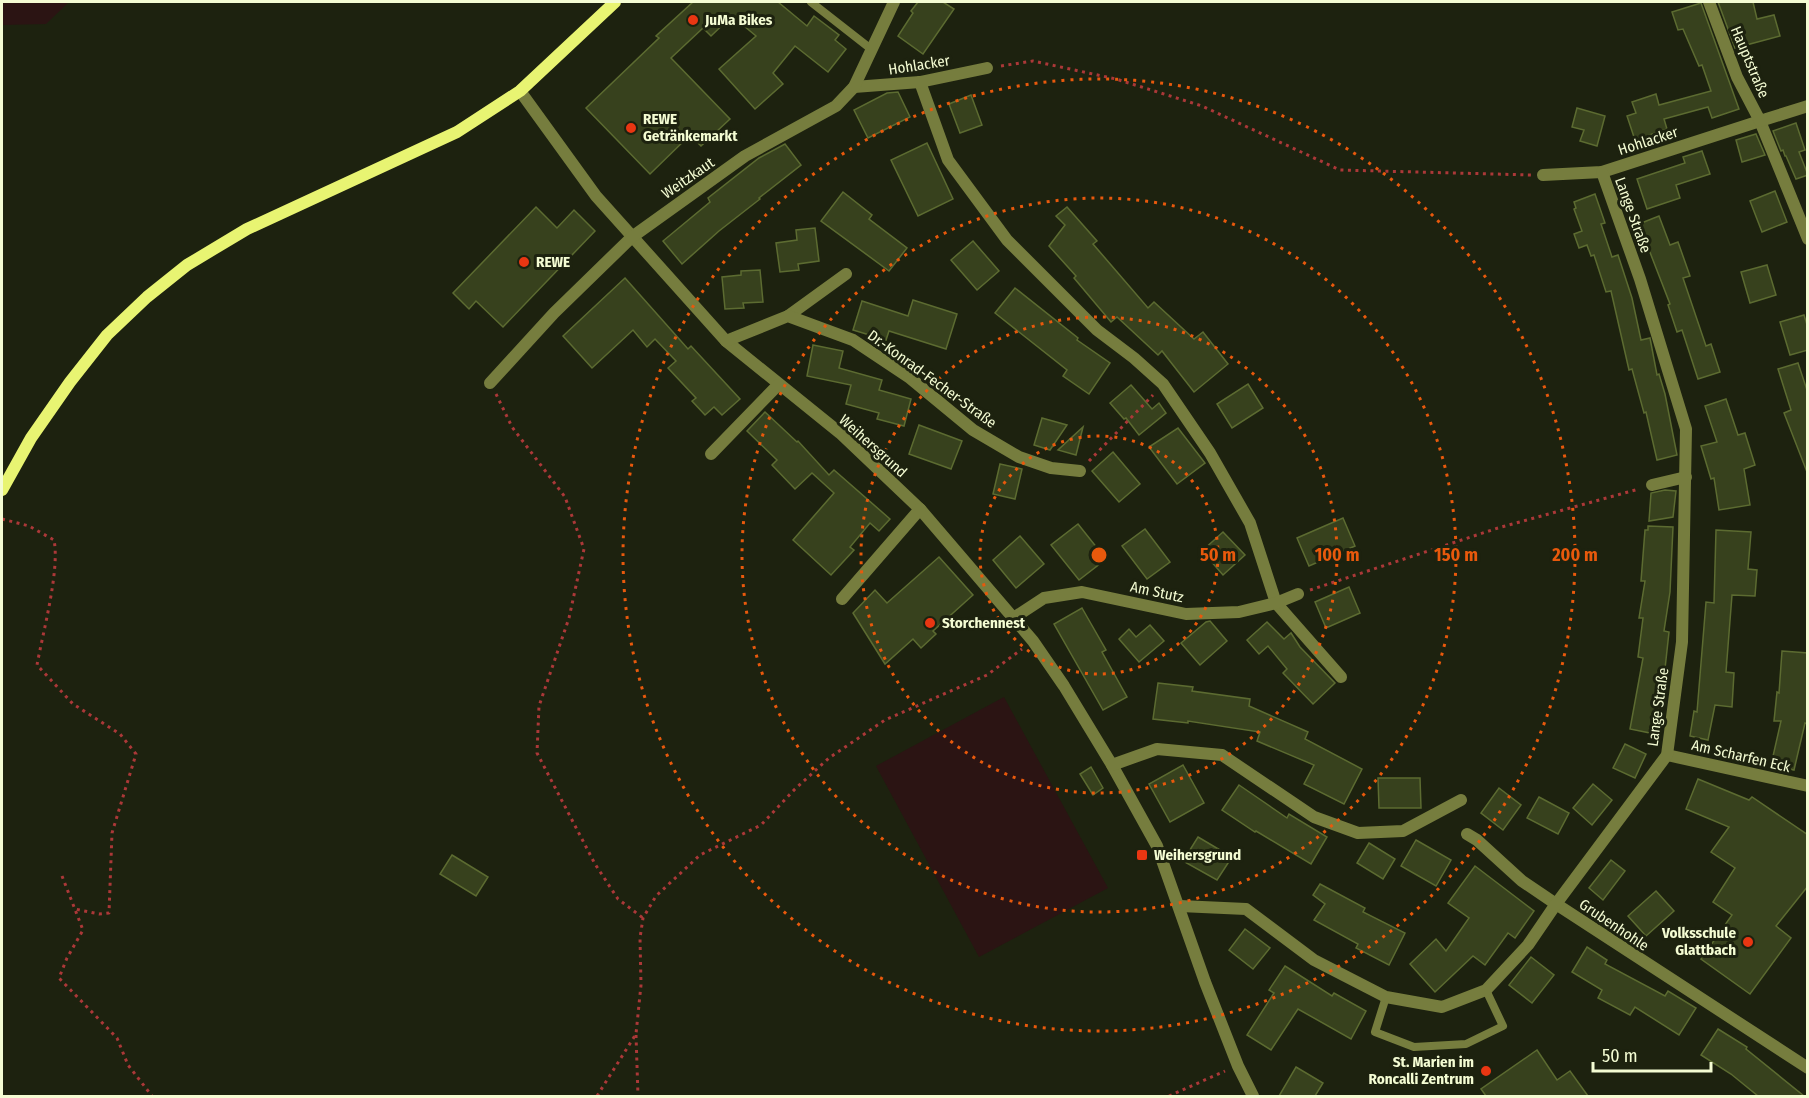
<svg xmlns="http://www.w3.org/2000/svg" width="1809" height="1098" viewBox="0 0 1809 1098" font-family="'Fira Sans Condensed',sans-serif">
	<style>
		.green { fill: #2b1413 }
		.building { fill: #37411d; stroke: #5c6b31; stroke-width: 1.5 }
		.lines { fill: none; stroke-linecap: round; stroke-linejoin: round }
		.path { stroke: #ab3838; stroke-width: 3; stroke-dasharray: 3 4.5; stroke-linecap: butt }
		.service { stroke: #767d3e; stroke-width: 8 }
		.minor { stroke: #767d3e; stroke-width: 12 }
		.tertiary { stroke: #767d3e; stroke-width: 12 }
		.secondary { stroke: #e8f472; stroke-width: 12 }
		.ring { fill: none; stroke: #e8590c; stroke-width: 3; stroke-dasharray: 3 6 }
		.poi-dot { fill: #e93612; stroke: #1d220f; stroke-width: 2 }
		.labels { text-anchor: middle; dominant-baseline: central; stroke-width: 6; stroke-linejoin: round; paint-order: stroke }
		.poi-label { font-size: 15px; font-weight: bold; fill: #f4fcd3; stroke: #1d220f; text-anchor: start }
		.street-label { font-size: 15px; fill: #f4fcd3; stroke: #1d220f }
		.centre { fill: #e8590c; stroke: #1d220f; stroke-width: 3 }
		.ring-label { font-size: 18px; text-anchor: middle; font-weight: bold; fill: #e8590c; stroke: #1d220f; stroke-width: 6; stroke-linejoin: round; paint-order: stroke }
	</style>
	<rect width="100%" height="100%" fill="#1d220f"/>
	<!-- green -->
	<g class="green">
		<polygon points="2,2 69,2 46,24 2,25"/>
		<polygon points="1004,697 1108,888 979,957 876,766"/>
	</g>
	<!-- building -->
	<g class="building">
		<polygon points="693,2 778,2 807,26 814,16 839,35 835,40 846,49 828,72 795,46 773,73 783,84 755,109 719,69 756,36 732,16 711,36 703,28 671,58 730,119 701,146 690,135 650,174 586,108 659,38 656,36"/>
		<polygon points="918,2 943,2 954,9 923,54 898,36 913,13 911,11"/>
		<polygon points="1718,2 1753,2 1757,19 1774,15 1780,36 1735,48"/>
		<polygon points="1701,3 1739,109 1712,118 1708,107 1664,119 1667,129 1635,140 1627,116 1636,113 1632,102 1656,94 1659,105 1711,91 1702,65 1699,66 1683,29 1678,30 1672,12"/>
		<polygon points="898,92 910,117 868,138 854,110 887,93"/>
		<polygon points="971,95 982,125 960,133 949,104"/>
		<polygon points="1577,108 1605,116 1597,146 1580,141 1584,130 1572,127"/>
		<polygon points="1796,123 1805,150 1799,152 1808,175 1796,179 1786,156 1785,156 1783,150 1781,151 1773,131"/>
		<polygon points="1756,134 1765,155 1742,162 1736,140"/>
		<polygon points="927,143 953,199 918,216 891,160"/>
		<polygon points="785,144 801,165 759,198 760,199 719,231 682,264 663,241 710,202 708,198 759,158"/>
		<polygon points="1702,151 1710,174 1676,185 1680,198 1647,209 1637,179 1685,163 1683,157"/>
		<polygon points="1775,191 1787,222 1762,232 1750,201"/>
		<polygon points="843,192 872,215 869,219 907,248 889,271 821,221"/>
		<polygon points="1595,194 1605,223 1601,224 1612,257 1618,255 1632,298 1641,340 1650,338 1657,375 1659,374 1665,394 1677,455 1657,460 1646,412 1644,413 1632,369 1629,370 1611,291 1606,292 1594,255 1591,256 1587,245 1579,248 1574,234 1582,231 1574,209 1576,208 1574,202"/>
		<polygon points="536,207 557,228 574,210 595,231 503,327 476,301 469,309 453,293"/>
		<polygon points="1067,207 1097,241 1093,244 1148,308 1154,302 1194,339 1203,332 1228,364 1194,392 1162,351 1158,355 1117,317 1111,322 1074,278 1076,276 1049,246 1065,225 1056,216"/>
		<polygon points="1659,216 1670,245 1678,242 1690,276 1683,278 1706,346 1711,344 1720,372 1698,379 1682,330 1677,332 1668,305 1670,304 1639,224"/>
		<polygon points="815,228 819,261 798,264 799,270 780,272 776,243 797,240 796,230"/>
		<polygon points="973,241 999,271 977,290 951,260"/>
		<polygon points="1767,265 1776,295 1750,303 1741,272"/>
		<polygon points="760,270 763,302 743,303 744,308 725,309 722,277 741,275 741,271"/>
		<polygon points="625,278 688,349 691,346 740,399 722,415 714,407 705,415 692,401 696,398 668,368 676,361 655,339 647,347 633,330 592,368 563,336"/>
		<polygon points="1015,288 1078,338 1077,340 1110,363 1089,394 1063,376 1067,370 995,313"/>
		<polygon points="913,300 957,314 946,349 889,331 886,340 853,330 862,301 908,316"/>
		<polygon points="1804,315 1808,328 1808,350 1790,355 1780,322"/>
		<polygon points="813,345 843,351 839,368 882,380 879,390 911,399 904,426 877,419 879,413 846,404 851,385 807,376"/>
		<polygon points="1798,363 1808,393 1807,472 1784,413 1791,410 1778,369"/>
		<polygon points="1248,384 1263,408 1232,428 1217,404"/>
		<polygon points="1131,385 1152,409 1159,403 1166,413 1139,435 1126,418 1124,419 1110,403"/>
		<polygon points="1726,399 1738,435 1745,433 1755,465 1744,469 1750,505 1719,510 1714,478 1711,479 1701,446 1717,442 1705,406"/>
		<polygon points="765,412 797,442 798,441 829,475 834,470 890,519 879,531 870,523 850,547 854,550 831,575 793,540 834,493 812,473 795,489 772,465 777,460 747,431"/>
		<polygon points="1042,418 1067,425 1050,450 1034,445"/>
		<polygon points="919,425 962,441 951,469 909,454"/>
		<polygon points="1083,427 1076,455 1058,450"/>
		<polygon points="1178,428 1205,463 1177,484 1149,447"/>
		<polygon points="1113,452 1140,484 1119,502 1092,471"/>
		<polygon points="1000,464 1022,469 1015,499 993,494"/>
		<polygon points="1665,490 1676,491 1673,517 1649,521 1651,493"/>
		<polygon points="1343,518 1355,546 1309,566 1297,538"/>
		<polygon points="1078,524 1106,559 1079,580 1051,545"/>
		<polygon points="1648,526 1673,527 1670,592 1664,631 1669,632 1664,678 1666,678 1655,734 1630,729 1643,658 1638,657 1643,618 1639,618 1645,581 1641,581 1645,530 1648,530"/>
		<polygon points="1145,529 1170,562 1147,579 1122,546"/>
		<polygon points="1716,530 1751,532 1748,569 1757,570 1755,596 1732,595 1726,672 1734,673 1732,707 1715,705 1708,740 1690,736 1694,711 1697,712 1706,602 1714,603"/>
		<polygon points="1223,532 1245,555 1223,575 1202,551"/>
		<polygon points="1020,536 1044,564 1016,588 993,560"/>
		<polygon points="939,557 973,595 933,631 936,634 921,648 913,639 885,664 853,613 875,590 887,603"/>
		<polygon points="1349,587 1360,613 1326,628 1315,602"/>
		<polygon points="1082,608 1106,650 1102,652 1127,697 1103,710 1054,624"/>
		<polygon points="1210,621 1227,641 1200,665 1181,643 1206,622"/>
		<polygon points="1267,622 1284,639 1291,633 1300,647 1335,683 1313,704 1283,673 1287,669 1268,646 1259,654 1247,640"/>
		<polygon points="1150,625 1164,641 1139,662 1119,639 1129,629 1136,637"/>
		<polygon points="1782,651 1808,653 1808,724 1805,723 1794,770 1771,765 1781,721 1774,721 1777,692 1779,693"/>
		<polygon points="1158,683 1193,687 1192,691 1250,699 1249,706 1308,732 1305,739 1362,769 1344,804 1304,784 1314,765 1257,741 1260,732 1188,721 1188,723 1153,719"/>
		<polygon points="1625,744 1646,754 1635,778 1613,768"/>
		<polygon points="1183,765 1204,803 1170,822 1149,784"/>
		<polygon points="1091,767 1103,788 1093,795 1080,774"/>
		<polygon points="1378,778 1420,778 1421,808 1379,808"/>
		<polygon points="1698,779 1749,800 1752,797 1808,835 1808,886 1776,926 1791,938 1750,994 1701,959 1732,915 1713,902 1735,868 1711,852 1729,827 1686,809"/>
		<polygon points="1593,784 1612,800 1592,825 1573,808"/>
		<polygon points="1239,785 1287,818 1289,814 1327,837 1311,864 1256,831 1255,832 1222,810"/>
		<polygon points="1499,788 1521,805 1503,830 1481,813"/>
		<polygon points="1539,797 1569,813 1558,834 1527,818"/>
		<polygon points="1198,837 1232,857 1217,880 1183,861"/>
		<polygon points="1416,840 1451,860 1436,886 1401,866"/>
		<polygon points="1369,843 1395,859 1383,879 1357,863"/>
		<polygon points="452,855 488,877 476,896 440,874"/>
		<polygon points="1611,860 1625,871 1603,900 1589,888"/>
		<polygon points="1475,866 1534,911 1515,938 1508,933 1485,965 1473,956 1435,992 1410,964 1436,939 1446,951 1469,918 1448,903"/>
		<polygon points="1320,884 1365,908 1363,912 1405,933 1389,965 1356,948 1358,944 1314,920 1325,904 1313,895"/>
		<polygon points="1656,891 1674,911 1646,936 1628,916"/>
		<polygon points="1245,929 1270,948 1253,969 1229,950"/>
		<polygon points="1587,947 1607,960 1605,964 1665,996 1668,991 1696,1008 1679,1035 1635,1007 1630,1015 1598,998 1602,990 1572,972"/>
		<polygon points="1531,957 1554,975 1532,1003 1509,985"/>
		<polygon points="1285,966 1332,996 1334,993 1366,1011 1351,1039 1298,1009 1271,1050 1247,1035 1274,993 1269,990"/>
		<polygon points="1718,1029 1747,1047 1746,1049 1804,1096 1758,1096 1731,1074 1701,1055"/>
		<polygon points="1537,1050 1557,1080 1570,1071 1588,1096 1486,1096 1481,1089"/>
		<polygon points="1296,1067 1323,1083 1315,1096 1279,1096"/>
	</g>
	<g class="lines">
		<!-- path -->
		<g class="path">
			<polyline points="1001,66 1033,61 1116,79 1202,106 1340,170 1532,175"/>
			<polyline points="496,394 512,427 565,497 584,549 569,618 539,706 537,753 595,864 618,899 643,918"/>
			<polyline points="1089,461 1153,395"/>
			<path d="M2,519L29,526L54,540C60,570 43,632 37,665L73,704L120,734L136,754L112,833L109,913L99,914L75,909"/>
			<polyline points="1310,590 1498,528 1639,489"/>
			<polyline points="62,876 83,930 67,958 59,978 117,1038 128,1065 152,1096"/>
			<polyline points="636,1035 638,1096"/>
			<polyline points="597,1096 636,1034 641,985 640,938 643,918 656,896 700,855 761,825 795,789 829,758 885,720 987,675 1022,649"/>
			<polyline points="1169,1096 1225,1071"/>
		</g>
		<!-- service -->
		<g class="service">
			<polyline points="811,2 871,49"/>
			<polyline points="1386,997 1375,1032 1414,1047 1466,1044 1503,1026 1486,990"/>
		</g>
		<!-- minor -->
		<g class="minor">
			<polyline points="920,82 948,160 1007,240 1097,330 1134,358 1163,384 1210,453 1250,523 1276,603 1341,677"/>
			<polyline points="854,87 920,82 987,68"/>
			<polyline points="520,91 596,196 726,341 840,433 920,509 1033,641 1064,686 1112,765 1157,846 1205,982 1238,1066 1253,1096"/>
			<polyline points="1543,175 1602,172 1760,121 1808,239"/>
			<polyline points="788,316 846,274"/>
			<polyline points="726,341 788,316 853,340 910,378 973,430 1019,457 1051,468 1080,471"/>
			<polyline points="490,383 554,313 632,237 745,156 836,106 854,87 894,2"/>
			<polyline points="711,454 778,385"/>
			<polyline points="1652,485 1686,477"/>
			<polyline points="842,599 920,509"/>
			<polyline points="1015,617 1044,598 1082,592 1186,614 1239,612 1276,603 1298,594"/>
			<polyline points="1667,755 1808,786"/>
			<polyline points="1112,765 1157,749 1222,755 1314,817 1358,833 1403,831 1461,800"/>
			<polyline points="1467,834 1477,840 1522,881 1556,904 1808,1068"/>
			<polyline points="1180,906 1246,909 1314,960 1386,997 1442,1007 1486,990 1528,945 1556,904 1667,755 1682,642 1686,429 1640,279 1602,172"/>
		</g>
		<!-- tertiary -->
		<polyline class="tertiary" points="1709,2 1737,77 1760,121 1808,106"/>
		<!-- secondary -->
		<polyline class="secondary" points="2,490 31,438 70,382 107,335 147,297 187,265 247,229 457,132 520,91 615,2"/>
	</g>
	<!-- distance rings -->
	<g class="ring">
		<circle cx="1099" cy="555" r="119"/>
		<circle cx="1099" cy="555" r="238"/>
		<circle cx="1099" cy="555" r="357"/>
		<circle cx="1099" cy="555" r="476"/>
	</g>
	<!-- markers -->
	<g class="poi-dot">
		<circle cx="693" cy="20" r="6"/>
		<circle cx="631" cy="128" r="6"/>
		<circle cx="524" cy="262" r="6"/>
		<circle cx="930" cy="623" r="6"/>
		<rect x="1136" y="849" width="12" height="12" rx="3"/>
		<circle cx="1748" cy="942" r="6"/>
		<circle cx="1486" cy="1071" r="6"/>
	</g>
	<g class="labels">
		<!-- poi labels -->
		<g class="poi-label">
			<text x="705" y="20">JuMa Bikes</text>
			<text x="643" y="119">REWE<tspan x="643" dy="17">Getränkemarkt</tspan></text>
			<text x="536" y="262">REWE</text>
			<text x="942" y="623">Storchennest</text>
			<text x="1154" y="855">Weihersgrund</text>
			<text x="1736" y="933" text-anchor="end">Volksschule<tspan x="1736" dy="17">Glattbach</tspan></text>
			<text x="1474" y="1062" text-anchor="end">St. Marien im<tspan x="1474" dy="17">Roncalli Zentrum</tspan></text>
		</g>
		<!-- street labels -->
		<g class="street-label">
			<text transform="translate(1750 62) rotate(67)">Hauptstraße</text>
			<text transform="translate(919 65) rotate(-9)">Hohlacker</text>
			<text transform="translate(1648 141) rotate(-18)">Hohlacker</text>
			<text transform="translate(688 178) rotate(-35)">Weitzkaut</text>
			<text transform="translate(1633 215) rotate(70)">Lange Straße</text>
			<text transform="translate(932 379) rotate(36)">Dr.-Konrad-Fecher-Straße</text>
			<text transform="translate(873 446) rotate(42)">Weihersgrund</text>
			<text transform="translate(1157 592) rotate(12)">Am Stutz</text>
			<text transform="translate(1658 707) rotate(-82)">Lange Straße</text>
			<text transform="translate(1741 756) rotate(13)">Am Scharfen Eck</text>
			<text transform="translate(1614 925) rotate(34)">Grubenhohle</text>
		</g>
	</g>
	<circle cx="1099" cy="555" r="9" class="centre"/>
	<g class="ring-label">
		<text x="1218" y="561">50 m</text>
		<text x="1337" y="561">100 m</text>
		<text x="1456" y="561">150 m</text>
		<text x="1575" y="561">200 m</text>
	</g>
	<!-- border -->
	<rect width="1809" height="1098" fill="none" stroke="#f4fcd3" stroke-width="6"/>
	<!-- scale -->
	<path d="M1593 1062v9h118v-9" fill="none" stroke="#f4fcd3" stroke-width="3"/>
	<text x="1602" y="1062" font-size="18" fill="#f4fcd3" stroke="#1d220f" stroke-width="4.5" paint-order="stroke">50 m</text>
</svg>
